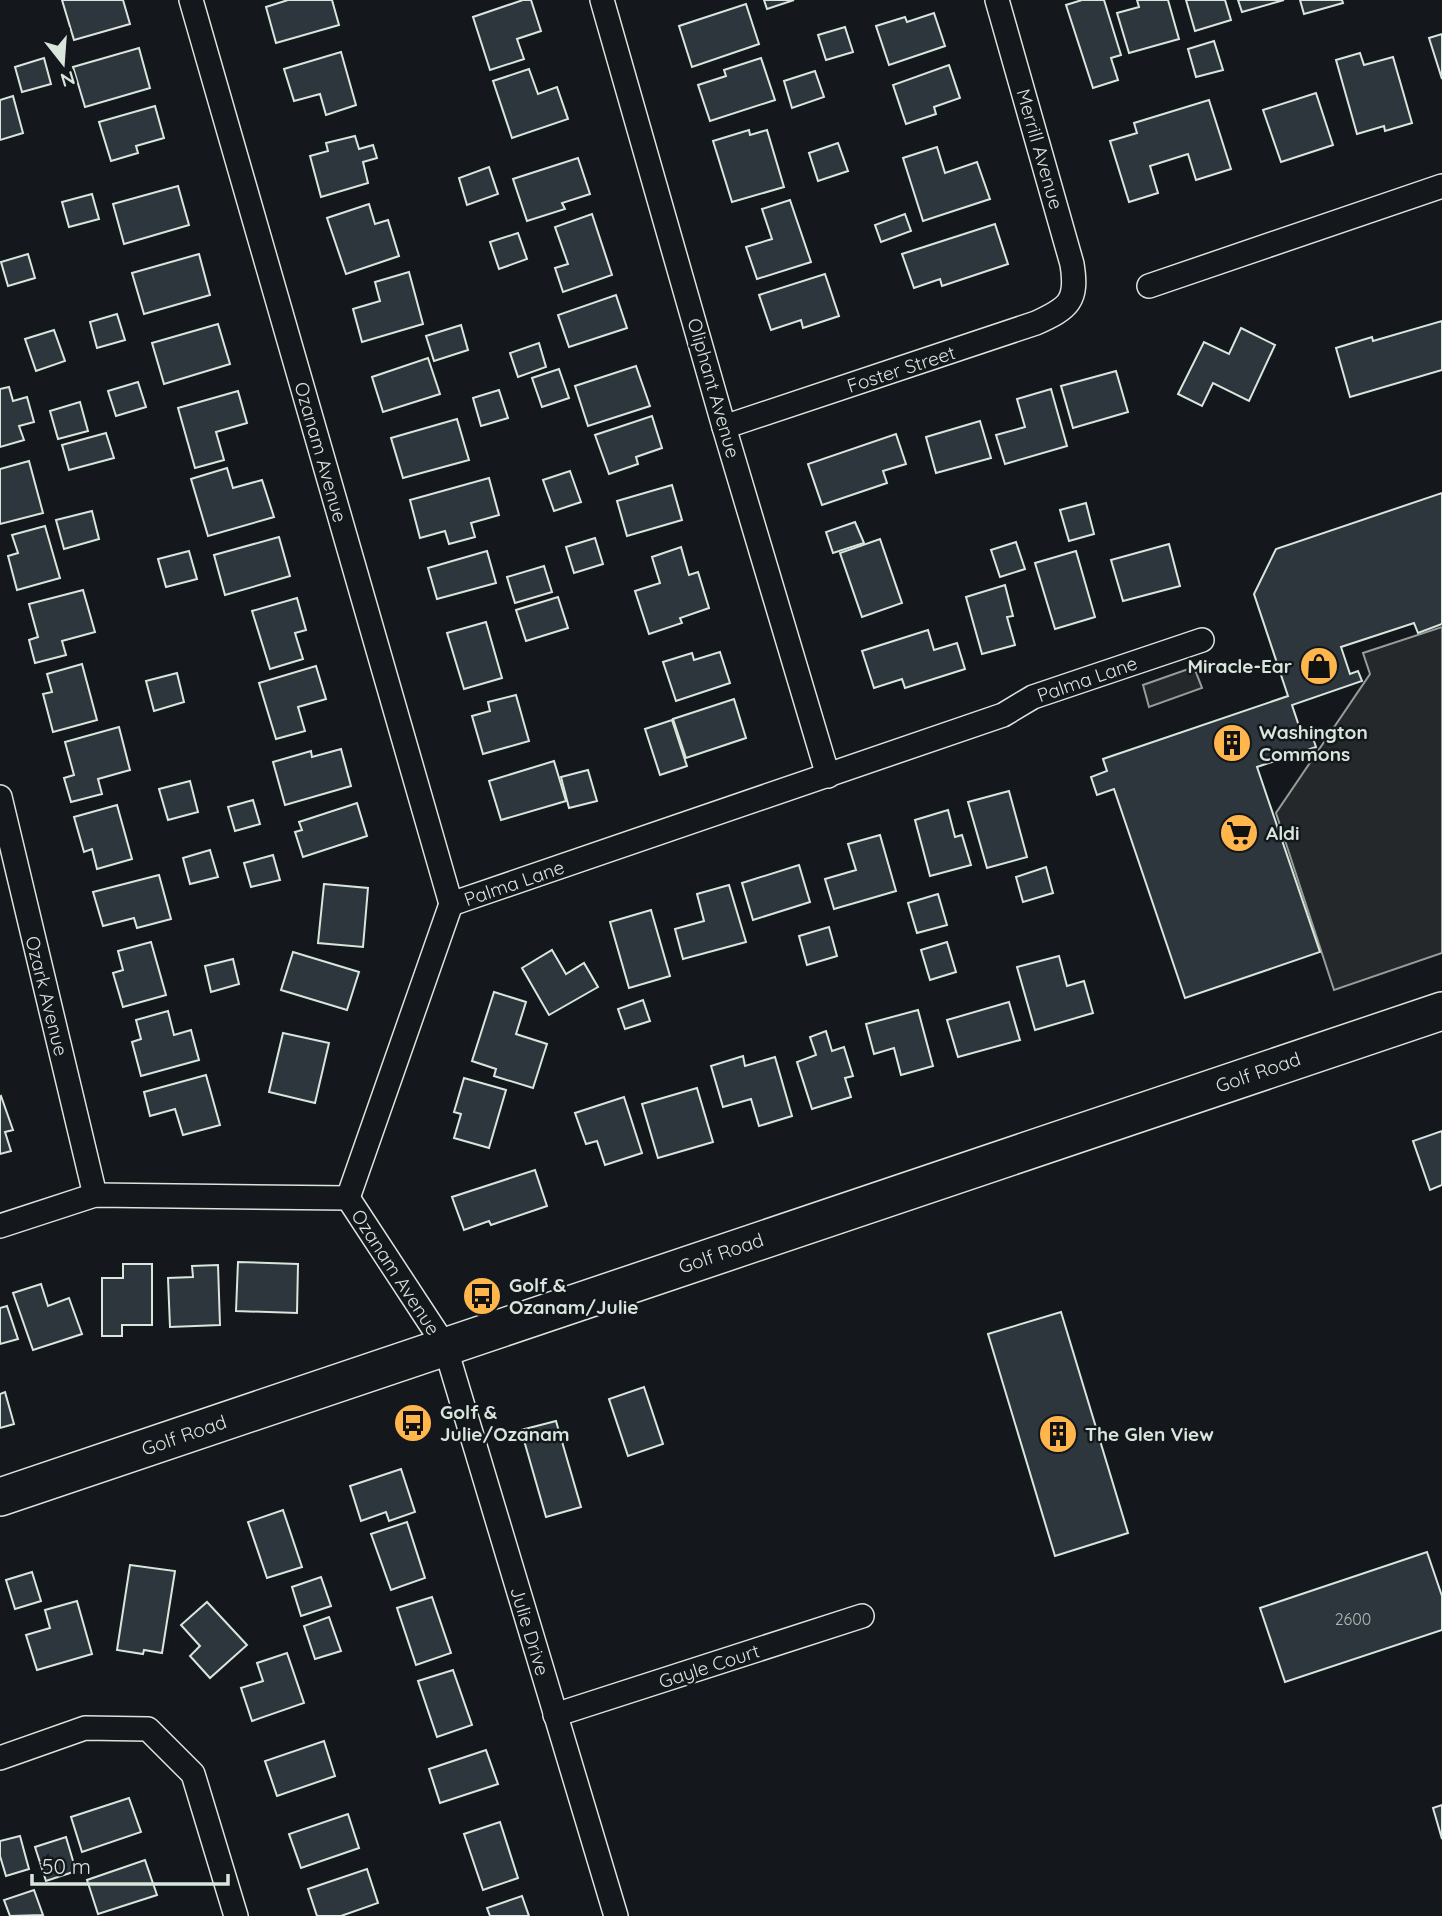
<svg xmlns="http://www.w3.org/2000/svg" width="1442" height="1916" viewBox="0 0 1442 1916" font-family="Quicksand,sans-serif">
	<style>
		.parking { fill: #24282b; stroke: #939e99; stroke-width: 2 }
		.building { fill: #2c363c; stroke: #d8e6dc; stroke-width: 2 }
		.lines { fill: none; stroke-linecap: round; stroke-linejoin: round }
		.minor-casing { stroke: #d8e6dc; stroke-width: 26 }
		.primary-casing { stroke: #d8e6dc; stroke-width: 40 }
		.minor { stroke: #14181c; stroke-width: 23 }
		.primary { stroke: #14181c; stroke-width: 37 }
		.labels { text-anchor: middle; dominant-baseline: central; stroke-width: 5; stroke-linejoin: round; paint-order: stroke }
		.number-label { font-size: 16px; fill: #adbab4 }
		.street-label { font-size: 19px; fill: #d8e6dc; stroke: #14181c }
		.poi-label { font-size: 19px; font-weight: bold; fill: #d8e6dc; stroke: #14181c; text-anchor: start }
	</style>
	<rect width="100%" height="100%" fill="#14181c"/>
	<!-- parking -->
	<g class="parking">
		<polygon points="1442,627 1442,953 1334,990 1276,813 1370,674 1363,653"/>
		<polygon points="1194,667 1202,688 1149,707 1143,685"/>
	</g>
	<!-- building -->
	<g class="building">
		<polygon points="62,0 123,0 130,24 74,40"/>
		<polygon points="288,0 332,0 339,25 276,43 266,7"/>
		<polygon points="523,0 531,0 541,31 517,39 524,59 490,70 473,17"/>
		<polygon points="764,0 794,0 767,9"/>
		<polygon points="1082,0 1104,0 1121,55 1111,58 1118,80 1093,88 1066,5"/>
		<polygon points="1137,0 1168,0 1179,39 1129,53 1117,13 1139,7"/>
		<polygon points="1186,0 1225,0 1231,20 1195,31"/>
		<polygon points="1238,0 1284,0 1242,12"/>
		<polygon points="1300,0 1342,0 1343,3 1304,14"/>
		<polygon points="746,4 759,44 692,67 679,26"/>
		<polygon points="934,13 945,46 889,65 876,26 905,17 907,22"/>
		<polygon points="845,27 853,52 826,60 818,35"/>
		<polygon points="1442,34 1442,79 1429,38"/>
		<polygon points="1214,41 1223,70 1196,77 1188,49"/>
		<polygon points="139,48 150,88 85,107 73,67"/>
		<polygon points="341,52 356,105 326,115 320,94 294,101 284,69"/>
		<polygon points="1360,53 1364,65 1393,57 1412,123 1385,131 1384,126 1357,134 1336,60"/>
		<polygon points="44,58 51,84 22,92 15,67"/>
		<polygon points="761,58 775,100 710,121 698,85 726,76 724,70"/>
		<polygon points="949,65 960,98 934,107 936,114 906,124 893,85"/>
		<polygon points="529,69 538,94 557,87 568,119 512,138 493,81"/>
		<polygon points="815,71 824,97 792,108 784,81"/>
		<polygon points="1316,93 1333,145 1281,162 1263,110"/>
		<polygon points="13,96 23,133 0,140 0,100"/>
		<polygon points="1209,100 1231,169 1196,180 1188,154 1150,166 1158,193 1129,202 1110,141 1137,133 1134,123"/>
		<polygon points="155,106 164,138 136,146 138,153 111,161 99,122"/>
		<polygon points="749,130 750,135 767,130 784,187 732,202 713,141"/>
		<polygon points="355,136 359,149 373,145 377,158 363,162 368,183 321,197 310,156 328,151 326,143"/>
		<polygon points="838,143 848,171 818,181 809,153"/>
		<polygon points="937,147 945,173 977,162 990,199 923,221 903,158"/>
		<polygon points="578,158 590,194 562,203 565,209 527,221 513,179"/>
		<polygon points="489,167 498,194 467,205 459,178"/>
		<polygon points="178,186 189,225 124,244 113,204"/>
		<polygon points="92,194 99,219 69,227 62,202"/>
		<polygon points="790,200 811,262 757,279 746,247 772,239 762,209"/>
		<polygon points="369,204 375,224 388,220 399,256 346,274 327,218"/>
		<polygon points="592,214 612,275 563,292 555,268 568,264 555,227"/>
		<polygon points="905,214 911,231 881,242 875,225"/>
		<polygon points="995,224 1008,264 942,286 940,279 914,288 902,254"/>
		<polygon points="518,233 527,259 499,269 490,242"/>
		<polygon points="28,254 35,278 8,286 1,262"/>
		<polygon points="199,254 210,295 144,314 132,273"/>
		<polygon points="409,272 423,324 362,342 353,309 380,301 375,282"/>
		<polygon points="825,274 839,316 803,328 801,320 771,330 759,295"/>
		<polygon points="616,295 627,328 569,347 558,315"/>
		<polygon points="117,314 125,340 97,348 90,322"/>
		<polygon points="1442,321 1442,370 1350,397 1336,348 1372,337 1373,341"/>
		<polygon points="218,324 230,364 164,384 152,343"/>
		<polygon points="461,325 468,350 434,361 426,336"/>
		<polygon points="1241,328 1275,345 1249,401 1213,383 1202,406 1178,394 1204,342 1229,354"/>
		<polygon points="54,330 65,361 36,371 25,339"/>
		<polygon points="539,343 546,367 518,377 510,353"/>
		<polygon points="428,358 440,394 383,412 372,377"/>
		<polygon points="636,366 650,406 588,426 575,386"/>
		<polygon points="559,369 569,398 542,407 532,378"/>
		<polygon points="1116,371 1128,412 1073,428 1061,386"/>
		<polygon points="138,382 146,407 116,416 108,391"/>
		<polygon points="9,387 13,401 27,397 34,422 19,426 24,440 0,447 0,389"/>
		<polygon points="1051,389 1067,446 1005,464 996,435 1025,427 1017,399"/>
		<polygon points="499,390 508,418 481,426 473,398"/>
		<polygon points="238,391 247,423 216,432 224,460 195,468 178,408"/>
		<polygon points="80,402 88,431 58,439 50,411"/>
		<polygon points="652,416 662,448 636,457 638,464 609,474 595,435"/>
		<polygon points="457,419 469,460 403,478 391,438"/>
		<polygon points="980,421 991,458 936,473 926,437"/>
		<polygon points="106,433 114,458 69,470 62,445"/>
		<polygon points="896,434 906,464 883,471 887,483 822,505 808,464"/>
		<polygon points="29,461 43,513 0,524 0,469"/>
		<polygon points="227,468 233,488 262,480 274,517 208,536 191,479"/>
		<polygon points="570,471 581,502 554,511 543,480"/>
		<polygon points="489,478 499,515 471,523 475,537 449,544 445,531 420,538 410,500"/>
		<polygon points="672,485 682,520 627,536 617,501"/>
		<polygon points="1442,493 1442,624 1418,633 1414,623 1341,647 1350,674 1358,671 1362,681 1292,705 1303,738 1312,735 1316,747 1257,767 1320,952 1185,998 1114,789 1097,795 1091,777 1107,771 1103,759 1288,696 1254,594 1276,549"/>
		<polygon points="1086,503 1094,534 1069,541 1060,510"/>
		<polygon points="92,511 99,539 64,549 56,520"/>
		<polygon points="855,522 864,543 833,553 826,532"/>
		<polygon points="45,526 60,578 17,590 8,556 18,553 12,535"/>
		<polygon points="279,537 290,576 225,595 214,555"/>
		<polygon points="595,538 603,564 574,573 566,547"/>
		<polygon points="880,539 902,603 862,617 840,553"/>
		<polygon points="1016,542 1025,569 1000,577 991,550"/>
		<polygon points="1169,544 1180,586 1123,601 1111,560"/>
		<polygon points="681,547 689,575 698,572 709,608 680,618 682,623 649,634 635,591 660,583 652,557"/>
		<polygon points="189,551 197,579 166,587 158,559"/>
		<polygon points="487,551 496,583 437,599 428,568"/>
		<polygon points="1076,551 1095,617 1055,629 1035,563"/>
		<polygon points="544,566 552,592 515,603 507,577"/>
		<polygon points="1005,585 1013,616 1007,617 1015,645 982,654 966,597"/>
		<polygon points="83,590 95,632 62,641 66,655 35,663 29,640 38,637 29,604"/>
		<polygon points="558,597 568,628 526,641 516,610"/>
		<polygon points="297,598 306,630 295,633 303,659 270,669 252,611"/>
		<polygon points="486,622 502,678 464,689 447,633"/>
		<polygon points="928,630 934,650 957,643 965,669 905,688 902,679 874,688 862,651"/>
		<polygon points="720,652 730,683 676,701 663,662 692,653 694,660"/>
		<polygon points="82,664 97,720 53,732 43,694 52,692 47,674"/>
		<polygon points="316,666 326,699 298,707 305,731 276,739 259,683"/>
		<polygon points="177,673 184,702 154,711 146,681"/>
		<polygon points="516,695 529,741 483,754 472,716 490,711 488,702"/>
		<polygon points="734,699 746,738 686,758 673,719"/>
		<polygon points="672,720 687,766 660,775 645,729"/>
		<polygon points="119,727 130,770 98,779 102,794 71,802 64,778 74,775 65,742"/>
		<polygon points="341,749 351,786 285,805 273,762 311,751 312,757"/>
		<polygon points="554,761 566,801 501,820 489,781"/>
		<polygon points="588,770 597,801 569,808 561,777"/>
		<polygon points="190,781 198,812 168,820 159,789"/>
		<polygon points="1009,791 1027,857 987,868 968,802"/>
		<polygon points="253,800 260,824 235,831 228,807"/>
		<polygon points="357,803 367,836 303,857 295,832 302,830 299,822"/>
		<polygon points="117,805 132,859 97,869 92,849 84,852 74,817"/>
		<polygon points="948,810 955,837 962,835 971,865 930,876 915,820"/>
		<polygon points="880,835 896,891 834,909 825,879 856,870 848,844"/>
		<polygon points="210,850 218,877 190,884 183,858"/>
		<polygon points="273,855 280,880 251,887 244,863"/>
		<polygon points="799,865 810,902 753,920 742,883"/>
		<polygon points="1046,867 1053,893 1023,902 1016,877"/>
		<polygon points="159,875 171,919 137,928 134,918 103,926 93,892"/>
		<polygon points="324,884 368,888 363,947 318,943"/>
		<polygon points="729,885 746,942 683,959 675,929 704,921 697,894"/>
		<polygon points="938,894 947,925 917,933 908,903"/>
		<polygon points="651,910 670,976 629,988 610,922"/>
		<polygon points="829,927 837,956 807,965 799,936"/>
		<polygon points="151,942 166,995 123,1007 113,973 123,970 118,951"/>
		<polygon points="947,942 956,972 930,980 921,950"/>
		<polygon points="552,950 566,974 584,963 598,987 549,1015 522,968"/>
		<polygon points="293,952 359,972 347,1010 281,990"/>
		<polygon points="1059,956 1067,986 1084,981 1093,1013 1035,1030 1017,967"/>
		<polygon points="233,959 239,984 211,992 205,966"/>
		<polygon points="494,992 526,1002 516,1034 547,1044 533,1088 494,1076 496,1069 472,1061"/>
		<polygon points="643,1000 650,1021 625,1029 618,1009"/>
		<polygon points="1009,1002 1020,1040 958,1057 947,1020"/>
		<polygon points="918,1010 933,1066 901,1075 894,1048 874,1054 866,1024"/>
		<polygon points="168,1011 174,1035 191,1030 199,1060 141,1076 132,1042 141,1039 136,1020"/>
		<polygon points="826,1031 832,1051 844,1047 853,1076 845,1078 851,1097 812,1109 797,1062 816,1055 810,1037"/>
		<polygon points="283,1033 329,1043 315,1103 269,1092"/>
		<polygon points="743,1056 745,1066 775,1057 792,1116 759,1126 751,1099 723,1107 711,1066"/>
		<polygon points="206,1075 220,1125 183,1135 175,1109 150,1116 144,1092"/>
		<polygon points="464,1078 506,1090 489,1148 454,1138 461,1114 454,1112"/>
		<polygon points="697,1088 713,1142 658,1158 642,1104"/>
		<polygon points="1,1096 13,1130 5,1132 11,1151 0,1154 0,1097"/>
		<polygon points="624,1097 642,1153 605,1165 597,1141 586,1144 575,1113"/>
		<polygon points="1442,1131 1442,1185 1430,1190 1413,1141"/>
		<polygon points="535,1170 547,1206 491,1225 489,1221 464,1230 452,1197"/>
		<polygon points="238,1262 298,1264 297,1313 236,1311"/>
		<polygon points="123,1264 152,1264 152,1325 122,1325 122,1336 102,1336 102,1278 123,1278"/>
		<polygon points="218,1265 220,1325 170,1327 168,1278 193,1277 192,1266"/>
		<polygon points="41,1284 48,1306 69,1298 82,1334 33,1350 13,1293"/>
		<polygon points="7,1306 18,1339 0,1344 0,1308"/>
		<polygon points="1061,1312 1128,1533 1055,1556 988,1334"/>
		<polygon points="644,1387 663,1444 628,1456 609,1399"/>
		<polygon points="5,1392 14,1424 0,1428 0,1394"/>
		<polygon points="556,1421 581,1507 546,1517 521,1430"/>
		<polygon points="401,1469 415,1512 389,1521 386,1512 361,1521 350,1486"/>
		<polygon points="283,1510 302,1567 267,1578 248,1522"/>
		<polygon points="407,1522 425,1578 391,1590 371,1534"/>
		<polygon points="1427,1552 1442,1596 1442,1630 1285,1682 1260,1608"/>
		<polygon points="130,1565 175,1571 162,1653 144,1650 143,1654 117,1650"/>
		<polygon points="32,1572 41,1601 15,1609 6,1580"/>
		<polygon points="321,1577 331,1606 301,1616 292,1587"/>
		<polygon points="432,1597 451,1653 416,1665 397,1608"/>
		<polygon points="77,1601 92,1654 37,1670 26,1635 50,1628 45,1610"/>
		<polygon points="207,1602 247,1645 210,1678 190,1656 200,1646 181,1625"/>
		<polygon points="329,1617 341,1651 315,1659 304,1626"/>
		<polygon points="287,1653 304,1703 252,1721 241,1688 263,1681 257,1663"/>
		<polygon points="453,1670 472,1725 437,1737 418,1681"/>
		<polygon points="324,1741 335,1776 277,1796 265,1761"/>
		<polygon points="486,1750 498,1784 440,1803 429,1769"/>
		<polygon points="129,1798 141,1832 82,1852 71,1817"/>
		<polygon points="1442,1805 1442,1839 1433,1808"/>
		<polygon points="348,1814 359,1848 301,1868 289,1834"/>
		<polygon points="500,1822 518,1878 483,1890 464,1834"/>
		<polygon points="20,1836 29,1869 6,1876 0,1856 0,1841"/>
		<polygon points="66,1837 76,1871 46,1881 35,1847"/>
		<polygon points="145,1860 157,1895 98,1914 87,1880"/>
		<polygon points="367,1869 378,1903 341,1916 317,1916 308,1889"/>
		<polygon points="34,1890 43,1915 10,1916 4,1900"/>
		<polygon points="522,1896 529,1916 490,1916 487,1908"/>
	</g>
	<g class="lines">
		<defs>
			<g id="minor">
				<polyline points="191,0 451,904"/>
				<polyline points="602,0 724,427 828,776"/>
				<polyline points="1149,286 1442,186"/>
				<path d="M724,427L1036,323C1069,308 1078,301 1072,264L997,0"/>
				<polyline points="0,797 95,1195"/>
				<polyline points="451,904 1003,715 1033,697 1202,640"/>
				<polyline points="348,1198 445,1346 616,1916"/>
				<polyline points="348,1198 451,904"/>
				<polyline points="0,1226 95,1195 348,1198"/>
				<polyline points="555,1715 862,1616"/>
				<polyline points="0,1758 85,1728 148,1729 193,1774 236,1916"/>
			</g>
			<polyline id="primary" points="0,1497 1442,1011"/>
		</defs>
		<!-- minor casing -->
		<use href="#minor" class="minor-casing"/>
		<!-- primary casing -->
		<use href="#primary" class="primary-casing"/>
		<!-- minor -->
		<use href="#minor" class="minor"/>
		<!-- primary -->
		<use href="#primary" class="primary"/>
	</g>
	<!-- icons -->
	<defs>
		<symbol id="shop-disc" viewBox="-11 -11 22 22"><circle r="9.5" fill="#ffb74d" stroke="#14181c"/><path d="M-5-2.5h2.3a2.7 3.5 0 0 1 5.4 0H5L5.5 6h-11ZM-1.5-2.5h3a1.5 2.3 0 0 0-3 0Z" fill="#111"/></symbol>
		<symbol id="building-disc" viewBox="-11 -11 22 22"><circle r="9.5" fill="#ffb74d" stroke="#14181c"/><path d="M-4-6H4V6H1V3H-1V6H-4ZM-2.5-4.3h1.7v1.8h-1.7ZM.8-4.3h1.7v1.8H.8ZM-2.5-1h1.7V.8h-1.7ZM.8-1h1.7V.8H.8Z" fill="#111"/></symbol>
		<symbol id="supermarket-disc" viewBox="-11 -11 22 22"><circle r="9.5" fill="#ffb74d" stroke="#14181c"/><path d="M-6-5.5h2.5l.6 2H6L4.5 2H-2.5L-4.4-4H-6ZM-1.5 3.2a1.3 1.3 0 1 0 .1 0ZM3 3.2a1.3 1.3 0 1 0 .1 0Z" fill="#111"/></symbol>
		<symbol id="bus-disc" viewBox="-11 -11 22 22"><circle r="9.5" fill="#ffb74d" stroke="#14181c"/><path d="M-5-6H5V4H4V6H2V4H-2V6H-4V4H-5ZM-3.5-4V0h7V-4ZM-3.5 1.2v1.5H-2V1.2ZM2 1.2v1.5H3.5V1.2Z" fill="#111"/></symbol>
	</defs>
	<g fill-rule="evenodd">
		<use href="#shop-disc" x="1297" y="644" width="44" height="44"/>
		<use href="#building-disc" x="1210" y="721" width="44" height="44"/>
		<use href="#supermarket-disc" x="1217" y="811" width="44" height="44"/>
		<use href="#bus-disc" x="460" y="1274" width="44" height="44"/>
		<use href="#bus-disc" x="391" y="1401" width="44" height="44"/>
		<use href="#building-disc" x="1036" y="1412" width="44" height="44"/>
	</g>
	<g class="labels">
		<!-- number labels -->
		<g class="number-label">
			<text x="1353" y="1619">2600</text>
		</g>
		<!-- street labels -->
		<g class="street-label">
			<text transform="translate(1040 149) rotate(74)">Merrill Avenue</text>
			<text transform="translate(901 369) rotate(-18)">Foster Street</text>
			<text transform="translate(714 388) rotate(74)">Oliphant Avenue</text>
			<text transform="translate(321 452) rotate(74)">Ozanam Avenue</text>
			<text transform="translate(1087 679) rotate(-19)">Palma Lane</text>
			<text transform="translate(514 883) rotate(-19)">Palma Lane</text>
			<text transform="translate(47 996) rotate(76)">Ozark Avenue</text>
			<text transform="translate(1258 1072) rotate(-19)">Golf Road</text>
			<text transform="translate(721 1253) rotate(-19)">Golf Road</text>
			<text transform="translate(396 1272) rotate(57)">Ozanam Avenue</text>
			<text transform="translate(184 1435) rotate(-19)">Golf Road</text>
			<text transform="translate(530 1631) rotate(73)">Julie Drive</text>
			<text transform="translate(709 1666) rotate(-18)">Gayle Court</text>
		</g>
		<!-- poi labels -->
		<g class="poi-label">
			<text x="1292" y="666" text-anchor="end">Miracle-Ear</text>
			<text x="1259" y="732">Washington<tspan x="1259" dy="22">Commons</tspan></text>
			<text x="1266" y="833">Aldi</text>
			<text x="509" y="1285">Golf &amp;<tspan x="509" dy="22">Ozanam/Julie</tspan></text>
			<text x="440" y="1412">Golf &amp;<tspan x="440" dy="22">Julie/Ozanam</tspan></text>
			<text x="1085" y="1434">The Glen View</text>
		</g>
	</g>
	<!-- north arrow -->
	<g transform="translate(63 63) rotate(163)" stroke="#14181c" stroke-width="5" paint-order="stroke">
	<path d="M0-5L12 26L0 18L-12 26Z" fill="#d8e6dc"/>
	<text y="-10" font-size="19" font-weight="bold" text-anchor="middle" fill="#d8e6dc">N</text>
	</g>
	<!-- scale -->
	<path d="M32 1874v10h196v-10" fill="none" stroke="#d8e6dc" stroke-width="3.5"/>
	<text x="42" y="1874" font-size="21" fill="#d8e6dc" stroke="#14181c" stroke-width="5" paint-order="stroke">50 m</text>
</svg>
